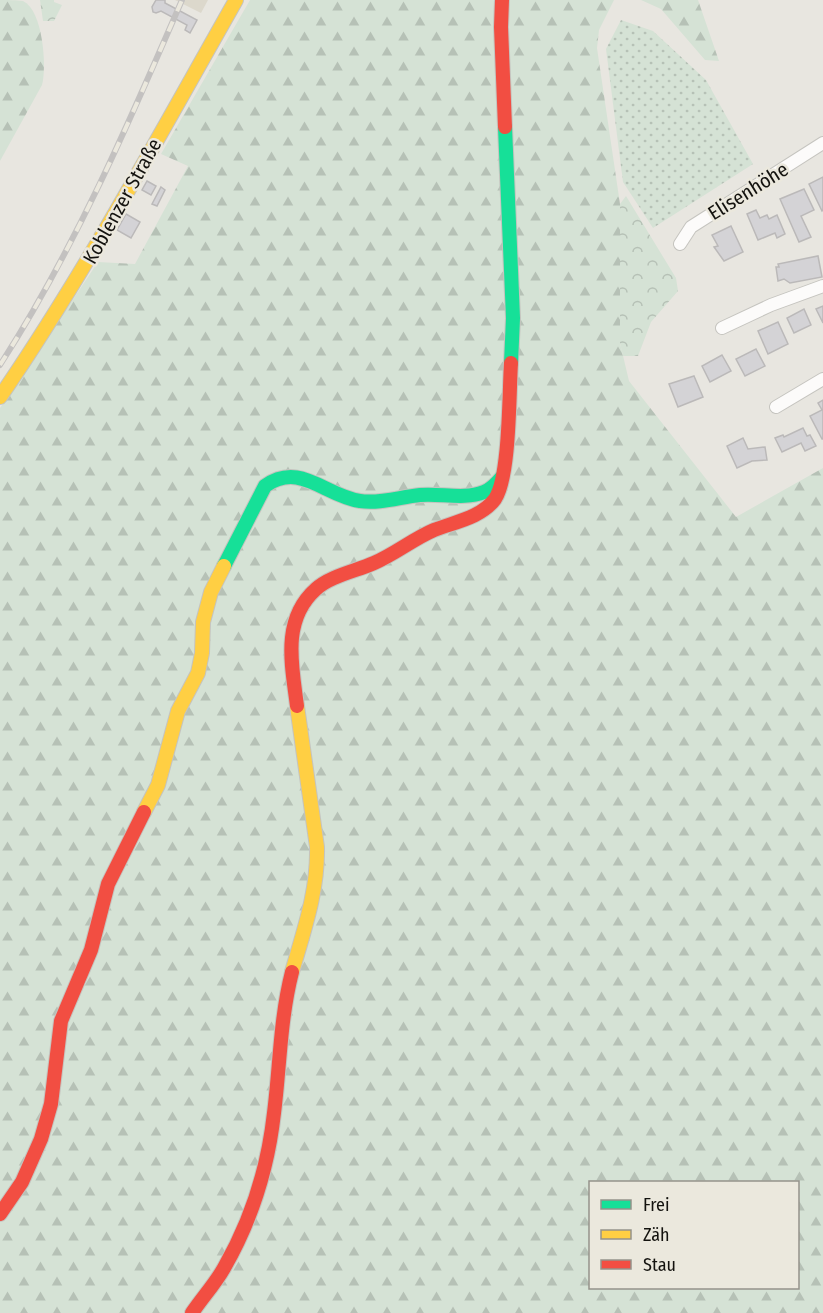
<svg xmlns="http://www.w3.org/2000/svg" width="823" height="1313" viewBox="0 0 823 1313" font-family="'Fira Sans Condensed',sans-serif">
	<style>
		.built { fill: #dcd8cc }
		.grass { fill: url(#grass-dots) }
		.forest { fill: url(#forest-firs); fill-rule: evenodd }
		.park { fill: url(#park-crowns) }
		.building { fill: #d4d3d6; stroke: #bbb9b9; stroke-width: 1.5 }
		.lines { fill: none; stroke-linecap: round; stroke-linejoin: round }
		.street-casing { stroke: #c5c4bf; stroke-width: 14 }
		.fast-casing { stroke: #c5c4bf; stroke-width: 16 }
		.slow-casing { stroke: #c5c4bf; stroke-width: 16 }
		.jam-casing { stroke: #c5c4bf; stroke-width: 16 }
		.street { stroke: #fcfbfa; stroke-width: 12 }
		.fast { stroke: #16e098; stroke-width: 14 }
		.slow { stroke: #ffcf43; stroke-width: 14 }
		.jam { stroke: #f24e42; stroke-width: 14 }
		.rail-casing { stroke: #c3c1c0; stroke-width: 6 }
		.rail { stroke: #ebe8dd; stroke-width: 4; stroke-dasharray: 11; stroke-linecap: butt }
		.labels { text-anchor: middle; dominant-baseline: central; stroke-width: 5; stroke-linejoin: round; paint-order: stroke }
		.street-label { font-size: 20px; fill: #13120e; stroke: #ebe8dd }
	</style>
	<defs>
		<pattern id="grass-dots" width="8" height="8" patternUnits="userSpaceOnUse" patternTransform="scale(1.5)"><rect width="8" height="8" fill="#d5e2d5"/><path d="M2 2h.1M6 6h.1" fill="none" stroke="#b6c1b6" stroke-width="1.8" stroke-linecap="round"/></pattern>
		<pattern id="forest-firs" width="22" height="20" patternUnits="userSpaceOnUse" patternTransform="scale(1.5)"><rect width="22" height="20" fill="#d5e2d5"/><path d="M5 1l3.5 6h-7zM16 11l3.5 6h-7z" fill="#b6c1b6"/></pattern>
		<pattern id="park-crowns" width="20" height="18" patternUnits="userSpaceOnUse" patternTransform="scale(1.5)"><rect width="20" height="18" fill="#d5e2d5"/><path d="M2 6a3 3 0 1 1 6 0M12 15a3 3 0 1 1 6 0" fill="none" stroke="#b6c1b6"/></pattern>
	</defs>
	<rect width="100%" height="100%" fill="#e8e6e0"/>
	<!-- built -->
	<polygon class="built" points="175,0 208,0 201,13"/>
	<!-- grass -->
	<polygon class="grass" points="621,20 653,31 706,80 753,164 653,228 623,182 606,49"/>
	<!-- forest -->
	<g class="forest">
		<path d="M0,0C7,0 17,0 23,1C43,10 47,67 42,85L0,161Z"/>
		<path d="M250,0H614L599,30L597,48L620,204V343L629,381L736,517L823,468V1313H0V408L98,262L135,264L188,166L161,154ZM590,1182H798V1288H590Z"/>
		<polygon points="641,0 698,0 719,61 705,60 661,9"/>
	</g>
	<!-- park -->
	<g class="park">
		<polygon points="40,0 54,0 54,2 62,5 54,21 43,21"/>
		<polygon points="626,196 676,278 678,291 651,322 638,356 623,356 620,343 620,204"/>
	</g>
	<!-- building -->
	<g class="building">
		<polygon points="156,0 165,0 165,3 197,20 190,33 185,30 187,25 161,11 156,13 153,12 152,7"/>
		<polygon points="823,177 823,210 822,211 809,184"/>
		<polygon points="147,181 156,186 151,195 142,190"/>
		<polygon points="161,187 165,190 157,206 152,204"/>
		<polygon points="804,189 814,210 801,216 811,237 799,242 780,199"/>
		<polygon points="756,210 760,218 767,215 769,219 777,215 785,234 777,238 775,233 758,240 747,214"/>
		<polygon points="126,214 140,222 131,238 117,230"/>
		<polygon points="731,226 743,252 724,261 714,247 718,246 712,235"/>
		<polygon points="818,256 822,277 790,283 784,279 778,281 776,267 779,267 778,264"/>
		<polygon points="823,306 823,323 816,309"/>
		<polygon points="804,309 811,325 794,333 787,318"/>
		<polygon points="778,322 788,344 768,354 758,331"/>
		<polygon points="756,349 765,366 745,376 736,359"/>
		<polygon points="722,355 731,371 710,382 702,366"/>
		<polygon points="694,376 703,397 678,407 669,384"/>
		<polygon points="823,400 823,439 822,439 810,416 822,410 818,403"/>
		<polygon points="803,428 807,436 810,435 816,446 805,451 801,443 782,452 775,438 783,435 784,437"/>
		<polygon points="743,438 748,449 765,447 767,460 752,461 737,468 727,446"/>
	</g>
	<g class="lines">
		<defs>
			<g id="street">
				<polyline points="680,244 691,227 823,143"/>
				<polyline points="722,328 771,305 823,286"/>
				<polyline points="776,407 823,379"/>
			</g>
			<g id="fast">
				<polyline points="505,127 513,318 511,363"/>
				<path d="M224,566L265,486C300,461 325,496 360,501C380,504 400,497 420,495C441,493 464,500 484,492C492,489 497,483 502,477"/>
			</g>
			<g id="slow">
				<path d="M0,397C87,270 160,134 236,0"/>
				<polyline points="144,812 158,785 178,711 198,673 202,653 203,622 211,592 224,566"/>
				<path d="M292,972C304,930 318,891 317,847L297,706"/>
			</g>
			<g id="jam">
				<polyline points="502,0 501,27 505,127"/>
				<path d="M297,706C292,666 281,620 316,589C330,576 356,571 374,563C395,554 413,539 434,530C454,522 481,518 495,499C510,477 509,393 511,363"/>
				<polyline points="0,1214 22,1182 41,1139 51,1104 61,1021 91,950 108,884 144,812"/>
				<path d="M192,1313C202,1298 215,1284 224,1268C251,1221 268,1167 274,1113C280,1066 280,1019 292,972"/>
			</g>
		</defs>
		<!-- street casing -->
		<use href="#street" class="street-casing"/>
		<!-- fast casing -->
		<use href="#fast" class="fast-casing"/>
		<!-- slow casing -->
		<use href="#slow" class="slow-casing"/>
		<!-- jam casing -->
		<use href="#jam" class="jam-casing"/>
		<!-- street -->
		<use href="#street" class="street"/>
		<!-- fast -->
		<use href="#fast" class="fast"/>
		<!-- slow -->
		<use href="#slow" class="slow"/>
		<!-- jam -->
		<use href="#jam" class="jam"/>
		<defs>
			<path id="rail" d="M0,365C74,250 128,125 182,0"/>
		</defs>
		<!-- rail casing -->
		<use href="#rail" class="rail-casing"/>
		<!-- rail -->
		<use href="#rail" class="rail"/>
	</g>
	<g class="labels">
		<!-- street labels -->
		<g class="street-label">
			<text transform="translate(748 191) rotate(-32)">Elisenhöhe</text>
			<text transform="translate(122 201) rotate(-61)">Koblenzer Straße</text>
		</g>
	</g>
	<!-- legend -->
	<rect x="589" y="1181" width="210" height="108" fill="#ebe8dd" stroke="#95928a" stroke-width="1.5"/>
	<rect x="601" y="1200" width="30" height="9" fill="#16e098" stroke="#95928a" stroke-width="1.5"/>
	<text x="643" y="1211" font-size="18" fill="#13120e">Frei</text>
	<rect x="601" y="1230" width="30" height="9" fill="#ffcf43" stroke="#95928a" stroke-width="1.5"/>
	<text x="643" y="1241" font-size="18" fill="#13120e">Zäh</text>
	<rect x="601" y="1260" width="30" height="9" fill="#f24e42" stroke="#95928a" stroke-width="1.5"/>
	<text x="643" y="1271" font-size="18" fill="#13120e">Stau</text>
</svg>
